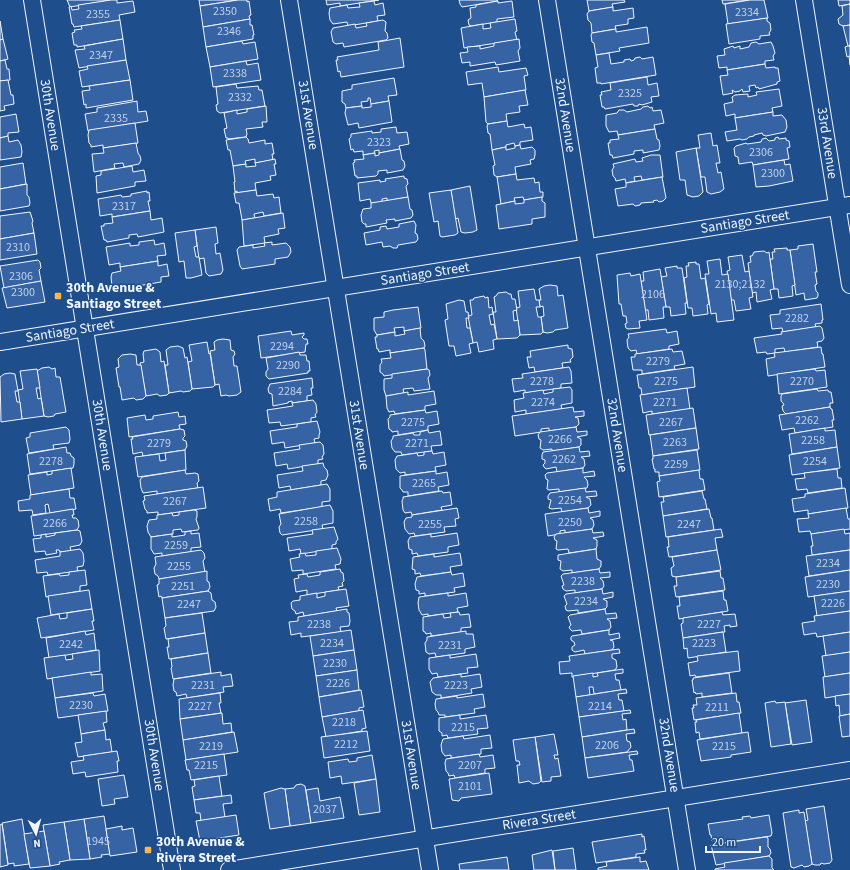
<svg xmlns="http://www.w3.org/2000/svg" width="850" height="870" viewBox="0 0 850 870" font-family="'Source Sans 3',sans-serif">
	<style>
		.building { fill: #3563a3; stroke: #f2f6ff }
		.lines { fill: none; stroke-linecap: round; stroke-linejoin: round }
		.street-casing { stroke: #f2f6ff; stroke-width: 18 }
		.street { stroke: #1f4e8c; stroke-width: 16 }
		.poi-dot { fill: #ffb74d; stroke: #1f4e8c; stroke-width: 1.5 }
		.labels { text-anchor: middle; dominant-baseline: central; stroke-width: 3; stroke-linejoin: round; paint-order: stroke }
		.number-label { font-size: 12px; fill: #c3d1e8 }
		.street-label { font-size: 14px; fill: #f2f6ff; stroke: #1f4e8c }
		.poi-label { font-size: 14px; font-weight: bold; fill: #f2f6ff; stroke: #1f4e8c; text-anchor: start }
	</style>
	<rect width="100%" height="100%" fill="#1f4e8c"/>
	<!-- building -->
	<g class="building">
		<polygon points="67,0 111,0 70,7"/>
		<polygon points="111,0 117,0 117,3 133,1 135,12 119,15 120,20 74,27 73,24 72,24 69,7 71,6 72,10 79,9 78,5"/>
		<polygon points="199,0 238,0 200,6"/>
		<polygon points="238,0 247,0 247,2 249,1 251,15 249,16 250,19 203,27 200,6"/>
		<polygon points="326,0 379,0 340,6 340,3 327,5"/>
		<polygon points="459,0 497,0 498,1 462,7 460,4"/>
		<polygon points="587,0 624,0 625,2 612,4 613,7 589,11"/>
		<polygon points="722,0 750,0 723,4"/>
		<polygon points="750,0 764,0 768,18 728,24 725,4"/>
		<polygon points="838,0 850,0 850,4 839,6"/>
		<polygon points="374,1 375,5 383,3 385,15 377,16 378,21 348,26 347,22 333,24 330,20 329,13 330,8 347,5 348,8 360,7 359,3"/>
		<polygon points="498,1 498,3 512,1 514,17 497,19 497,22 471,26 469,25 468,20 471,18 470,8 476,7 476,5"/>
		<polygon points="850,4 850,25 843,26 839,24 838,19 843,15 842,6"/>
		<polygon points="613,7 613,11 633,8 634,18 628,19 628,24 615,26 616,29 592,33 591,23 588,20 587,14 589,11"/>
		<polygon points="767,18 767,21 770,23 771,30 769,33 770,35 760,36 760,39 729,44 726,24"/>
		<polygon points="250,19 250,25 252,25 254,35 253,35 253,39 206,47 203,27"/>
		<polygon points="515,19 517,31 515,32 517,40 464,48 461,28 483,24 483,29 491,28 490,23"/>
		<polygon points="120,20 123,39 77,47 77,45 74,45 72,33 75,32 74,30 82,29 81,26"/>
		<polygon points="383,20 386,22 385,31 387,33 388,38 386,40 344,47 343,43 336,44 333,42 331,32 333,28 355,24 356,28 367,26 366,23"/>
		<polygon points="0,21 3,39 0,40"/>
		<polygon points="850,25 850,46 848,46 843,26"/>
		<polygon points="647,27 649,43 619,48 620,51 596,55 594,43 592,42 591,35 592,33 616,29 616,32"/>
		<polygon points="400,38 404,67 341,77 340,71 338,72 336,60 338,60 337,57 379,50 378,42"/>
		<polygon points="3,39 8,59 0,61 0,40"/>
		<polygon points="123,39 126,60 79,68 75,50 85,49 84,46"/>
		<polygon points="519,39 520,48 518,51 520,61 496,65 495,62 470,66 470,62 462,63 460,53 468,52 467,47 480,46 480,49 494,46 494,43"/>
		<polygon points="242,41 243,44 255,42 258,59 210,67 206,47"/>
		<polygon points="756,42 759,44 771,42 773,46 775,53 773,56 774,60 765,61 765,64 727,70 727,67 719,68 717,56 725,55 724,49 733,46 734,48 740,46 740,49 749,47 751,43"/>
		<polygon points="848,46 850,46 850,65 849,56 847,57 845,47"/>
		<polygon points="609,53 611,64 624,62 624,60 630,59 631,61 634,60 635,58 640,57 642,59 653,57 656,75 601,84 601,83 597,83 595,68 598,67 596,55"/>
		<polygon points="5,60 7,69 9,69 10,80 0,81 0,61"/>
		<polygon points="126,60 130,80 82,87 79,71 88,69 87,66"/>
		<polygon points="246,61 247,65 258,63 261,80 213,87 210,67"/>
		<polygon points="765,64 766,68 775,67 775,68 778,68 780,81 777,82 777,84 759,89 758,87 756,88 755,85 749,86 750,91 743,92 742,89 740,91 735,92 732,90 733,93 723,95 720,76 728,75 727,70"/>
		<polygon points="498,67 499,72 526,68 528,75 524,76 526,90 484,97 482,83 468,85 466,72"/>
		<polygon points="647,77 648,85 657,83 659,96 651,97 652,102 642,105 639,104 638,106 634,106 633,104 605,109 604,107 602,107 600,95 602,95 601,92 611,90 610,83"/>
		<polygon points="394,78 397,95 388,96 389,101 371,104 370,98 368,98 368,101 361,102 362,106 346,108 345,104 342,102 342,91 352,89 352,85"/>
		<polygon points="8,80 11,95 13,95 14,104 4,106 5,110 0,111 0,81"/>
		<polygon points="130,80 133,100 86,108 86,104 84,105 82,91 90,90 89,86"/>
		<polygon points="236,84 237,88 258,86 259,90 262,90 265,106 220,113 217,111 216,105 218,104 216,87"/>
		<polygon points="779,89 782,106 772,108 773,112 735,118 735,114 726,116 724,104 733,102 732,97 735,95 748,94 748,97 757,95 756,92"/>
		<polygon points="525,90 528,105 519,106 520,112 506,114 507,121 488,124 486,122 484,97"/>
		<polygon points="137,101 138,112 146,111 148,121 88,131 85,114 97,112 97,108"/>
		<polygon points="389,101 392,122 359,128 358,123 348,125 345,113 346,108 362,106 362,108 371,107 371,104"/>
		<polygon points="266,106 267,122 262,122 263,127 246,129 247,134 246,137 228,139 228,138 226,138 224,129 227,128 224,113 237,110 237,114 247,112 247,109"/>
		<polygon points="648,106 650,108 652,107 653,111 661,110 664,123 654,125 655,129 618,135 617,131 609,132 606,126 606,115 617,113 619,110 624,110 627,112 641,109 643,107"/>
		<polygon points="773,112 773,116 782,115 786,120 787,127 785,132 766,136 763,135 762,133 754,135 754,136 749,137 747,139 742,140 740,139 727,141 725,132 737,130 735,118"/>
		<polygon points="16,114 19,132 8,133 8,136 0,138 0,117"/>
		<polygon points="507,121 508,127 524,124 525,128 531,127 533,140 520,142 520,145 515,146 514,143 506,145 506,147 492,150 490,134 488,133 487,126 488,124"/>
		<polygon points="135,123 138,143 103,148 103,145 91,147 91,145 89,143 88,135 89,130"/>
		<polygon points="396,127 397,133 407,132 409,144 399,146 400,149 379,153 379,150 374,151 375,153 363,155 363,151 354,152 353,149 351,150 349,139 351,137 351,134 372,131 372,133 381,132 381,129"/>
		<polygon points="655,129 657,139 659,140 660,146 659,150 643,153 643,150 634,151 634,154 613,158 612,155 610,155 608,143 610,143 610,140 619,139 618,135"/>
		<polygon points="711,133 713,146 717,145 720,163 716,163 718,173 721,172 724,189 720,192 711,194 707,192 705,177 701,177 696,148 700,148 698,135"/>
		<polygon points="8,136 9,142 18,140 21,145 22,152 21,157 0,160 0,138"/>
		<polygon points="246,137 248,139 249,143 265,140 265,144 272,143 274,154 272,154 273,160 255,163 255,159 245,161 246,164 233,166 230,150 228,150 226,140"/>
		<polygon points="778,137 779,139 786,138 786,140 789,141 790,147 787,148 789,159 753,165 752,162 739,164 738,157 735,156 734,148 736,146 746,143 747,144 761,142 762,139 766,138 769,141 775,140 775,138"/>
		<polygon points="136,143 138,153 140,156 141,160 139,164 124,167 123,163 114,164 115,168 94,172 92,154 104,153 103,148"/>
		<polygon points="520,145 521,149 532,147 535,150 535,155 534,159 530,160 531,164 515,167 516,174 497,177 494,175 493,166 495,165 492,150 506,147 506,150 515,148 515,146"/>
		<polygon points="696,148 703,192 699,196 693,197 687,195 685,180 680,180 676,152"/>
		<polygon points="400,149 402,160 404,161 405,166 403,170 387,173 387,170 378,171 378,174 376,176 357,178 357,176 355,176 353,163 355,162 354,160 364,159 363,155 375,153 375,156 379,155 379,153"/>
		<polygon points="651,155 660,155 663,177 642,180 641,176 634,177 635,181 626,183 625,179 616,181 615,178 613,176 612,170 614,167 613,164 635,159 636,162 643,161 642,158"/>
		<polygon points="275,159 276,164 274,164 276,175 270,176 271,180 255,183 256,190 237,193 237,191 235,192 234,182 235,182 233,166 246,164 246,167 256,166 255,163"/>
		<polygon points="784,160 785,165 790,164 793,181 769,186 756,187 753,165"/>
		<polygon points="23,163 26,184 0,189 0,167"/>
		<polygon points="132,166 133,172 144,170 146,181 135,182 135,186 97,193 96,176 101,175 101,171"/>
		<polygon points="516,174 517,180 534,178 535,183 539,182 540,192 543,192 543,197 524,200 523,197 514,198 515,201 501,204 497,177"/>
		<polygon points="404,176 404,178 407,179 408,184 406,186 408,197 387,201 387,198 382,199 382,202 371,203 370,199 360,201 358,183 380,180 380,182 386,181 385,179"/>
		<polygon points="662,177 666,198 663,201 659,202 657,200 653,201 654,202 641,203 640,205 635,206 633,204 618,206 615,189 626,187 626,183"/>
		<polygon points="27,184 27,195 29,197 30,203 29,206 0,211 0,189"/>
		<polygon points="470,186 477,230 473,232 465,233 461,232 458,218 455,219 451,190"/>
		<polygon points="256,190 257,196 273,194 274,198 279,197 281,213 264,216 263,212 254,214 255,218 242,220 239,203 236,203 234,193"/>
		<polygon points="451,190 458,233 455,235 442,237 440,236 438,221 434,222 429,193"/>
		<polygon points="147,191 147,193 149,192 150,201 148,201 150,211 112,217 112,214 100,216 98,199 121,195 122,197 131,196 131,194"/>
		<polygon points="408,197 410,209 412,210 413,215 411,218 395,221 395,219 386,220 387,223 366,227 366,224 364,224 362,222 361,215 363,209 371,208 371,203"/>
		<polygon points="542,197 542,201 545,203 545,217 532,219 532,224 499,229 496,205 515,201 515,204 524,203 524,200"/>
		<polygon points="150,211 151,220 162,218 164,232 138,237 137,234 129,235 129,238 107,242 106,240 104,240 101,226 104,226 104,224 113,223 112,217"/>
		<polygon points="30,212 33,221 32,223 34,233 0,239 0,216"/>
		<polygon points="283,213 285,228 278,229 279,234 264,237 265,243 244,246 242,220"/>
		<polygon points="414,221 416,225 415,233 417,234 418,239 416,242 398,245 397,248 393,248 390,246 383,247 382,242 366,245 364,233 380,230 380,227 386,226 387,229 399,227 399,224"/>
		<polygon points="216,227 218,243 215,244 216,254 220,253 223,270 221,274 209,276 206,273 204,258 199,259 195,230"/>
		<polygon points="195,230 197,246 194,247 196,257 199,257 202,275 191,278 186,278 184,261 179,262 175,233"/>
		<polygon points="34,233 37,254 0,260 0,239"/>
		<polygon points="154,240 155,245 164,243 166,255 157,256 158,261 120,267 120,263 109,265 106,247 130,243 130,246 139,245 139,242"/>
		<polygon points="272,242 272,245 286,243 290,247 291,252 288,257 275,259 275,264 242,269 240,266 237,250 239,247 253,245 253,248 265,246 264,243"/>
		<polygon points="813,244 817,272 815,272 817,284 815,285 816,291 818,293 818,296 817,298 805,300 804,293 796,295 790,250 798,249 798,246"/>
		<polygon points="787,248 787,250 790,250 795,285 792,286 793,296 779,298 778,289 774,289 770,259 773,259 772,252 775,252 774,249"/>
		<polygon points="764,251 767,253 769,252 774,289 770,290 772,299 757,302 756,292 752,293 748,263 751,262 750,256 752,256 754,252"/>
		<polygon points="742,255 745,272 749,271 753,297 749,298 751,309 736,311 734,300 731,300 727,271 730,270 728,257"/>
		<polygon points="720,259 722,275 728,274 734,320 717,322 716,313 711,314 705,274 709,274 707,261"/>
		<polygon points="38,260 40,262 41,268 39,270 41,281 4,288 0,266"/>
		<polygon points="158,261 158,266 167,264 169,276 161,277 161,282 114,290 114,287 112,286 111,277 112,273 121,271 120,267"/>
		<polygon points="696,262 696,264 699,264 701,279 705,278 709,304 707,305 708,314 693,316 692,308 688,308 684,278 687,277 686,266 689,266 688,263"/>
		<polygon points="677,266 677,268 682,268 687,303 685,303 686,314 671,316 670,307 666,307 661,277 667,276 665,268"/>
		<polygon points="660,269 666,307 663,307 664,318 649,320 648,310 645,310 641,281 644,281 643,272"/>
		<polygon points="630,273 631,276 640,274 647,320 639,321 640,328 628,329 626,328 625,324 627,323 626,316 623,316 621,304 619,304 617,275"/>
		<polygon points="41,281 45,302 7,308 2,288"/>
		<polygon points="550,285 557,286 558,296 563,295 568,328 555,330 553,332 547,333 543,332 541,317 544,316 543,306 540,307 539,300 541,300 539,289 544,286"/>
		<polygon points="534,289 536,300 539,300 540,307 536,307 538,317 541,317 543,332 541,334 520,335 516,308 520,307 518,291"/>
		<polygon points="506,292 509,294 511,294 512,299 515,299 517,310 513,311 514,321 518,320 520,335 517,338 497,339 493,312 496,312 494,297 496,296 498,293"/>
		<polygon points="484,296 485,298 488,297 489,308 492,307 493,314 489,315 491,325 494,324 497,339 493,340 494,349 479,352 477,342 473,343 468,316 472,315 470,300 473,300 474,298"/>
		<polygon points="459,300 464,301 466,312 468,312 469,318 466,318 467,328 470,328 473,343 469,344 471,353 456,356 454,346 449,346 445,320 448,319 446,304"/>
		<polygon points="821,304 823,320 822,320 822,323 815,324 816,327 783,332 782,328 772,329 770,315 780,314 780,310"/>
		<polygon points="418,307 421,328 404,331 404,327 394,328 395,332 377,335 374,330 374,318 384,317 384,312 393,310"/>
		<polygon points="820,326 822,328 824,338 822,341 817,342 818,347 785,352 784,348 775,349 775,353 767,354 766,352 757,353 754,338 782,334 781,332"/>
		<polygon points="420,328 421,338 424,341 425,346 424,348 390,353 390,350 379,352 378,349 377,349 375,337 377,337 377,335 395,332 395,336 405,334 404,331"/>
		<polygon points="666,329 667,333 677,331 679,344 669,346 669,349 637,354 636,350 631,351 628,348 627,340 629,337 628,334"/>
		<polygon points="291,331 292,335 304,333 304,335 302,337 304,339 307,339 308,344 306,344 305,352 261,358 258,336"/>
		<polygon points="223,339 230,340 231,350 234,351 235,354 233,357 234,366 237,366 241,392 237,395 229,396 226,395 221,396 219,384 215,385 210,351 215,350 214,342 217,340"/>
		<polygon points="207,342 209,354 210,353 215,385 213,387 192,389 188,362 192,361 189,345"/>
		<polygon points="568,345 568,348 572,349 573,357 570,360 571,362 562,363 563,368 535,372 534,367 529,368 527,357 531,357 530,351"/>
		<polygon points="178,346 183,348 185,358 187,357 192,389 190,391 183,392 181,391 169,393 165,365 168,365 166,350 170,347"/>
		<polygon points="821,347 822,354 823,354 825,367 768,376 766,359 775,357 774,353"/>
		<polygon points="424,348 425,350 427,369 384,376 383,374 380,372 380,365 382,362 381,359 391,358 390,353"/>
		<polygon points="156,349 160,352 161,362 164,361 169,393 167,395 160,396 157,394 146,396 140,363 144,362 143,354 144,351"/>
		<polygon points="672,349 673,352 682,351 685,364 674,366 675,369 642,374 642,370 633,370 631,357 635,357 635,354"/>
		<polygon points="299,352 300,355 306,355 307,361 309,361 310,371 308,371 308,373 269,379 266,376 266,372 268,369 266,358"/>
		<polygon points="130,354 136,355 137,365 141,365 146,396 143,399 136,400 134,398 122,400 120,387 119,387 116,368 119,367 118,359 122,355"/>
		<polygon points="49,367 52,369 55,368 56,377 60,377 66,412 55,414 54,416 48,417 44,416 37,371 42,368"/>
		<polygon points="569,367 571,371 572,383 561,384 561,388 525,393 525,390 514,392 512,379 523,378 522,374"/>
		<polygon points="693,367 695,387 642,395 641,388 639,388 637,375"/>
		<polygon points="37,369 40,388 36,388 38,399 41,398 44,416 22,419 18,390 23,389 20,371"/>
		<polygon points="427,369 429,370 430,375 428,378 430,389 414,391 413,388 403,389 404,393 386,396 384,390 384,379 392,378 392,374"/>
		<polygon points="815,369 816,371 825,370 827,387 779,394 777,374"/>
		<polygon points="10,373 15,374 18,391 15,391 17,402 20,402 22,419 1,422 0,377 4,374"/>
		<polygon points="312,378 313,388 311,388 312,395 307,396 307,401 292,403 292,401 288,402 288,403 273,406 272,394 269,393 268,389 270,384"/>
		<polygon points="570,387 572,390 572,403 561,405 562,409 526,414 526,410 515,412 514,400 524,398 523,393 543,390 544,394 553,392 553,389"/>
		<polygon points="687,388 690,409 652,414 652,411 643,413 640,395"/>
		<polygon points="817,389 818,391 828,390 829,392 831,392 833,403 830,403 830,407 786,414 783,411 782,406 784,405 783,403 781,401 781,396 782,394"/>
		<polygon points="434,391 436,404 425,406 425,410 395,414 394,411 389,412 387,408 386,396 408,392 408,395"/>
		<polygon points="313,400 316,404 317,412 315,415 316,417 311,418 311,422 281,426 280,422 269,423 267,410 293,406 292,403"/>
		<polygon points="573,407 574,412 584,411 584,416 575,417 578,418 579,424 576,427 549,431 549,428 541,429 541,432 515,436 512,416"/>
		<polygon points="830,407 831,409 832,409 834,420 832,420 833,427 795,433 794,428 782,430 779,415"/>
		<polygon points="693,408 696,428 649,435 646,415"/>
		<polygon points="425,410 426,413 437,411 439,424 428,426 428,430 398,435 398,431 392,432 392,431 389,429 388,419 390,417 390,415"/>
		<polygon points="178,412 179,417 185,416 186,424 179,425 180,429 129,437 127,418 145,415 146,420 153,419 153,416"/>
		<polygon points="317,421 320,432 319,435 319,438 314,439 315,443 285,448 284,442 272,444 270,431 297,427 297,424"/>
		<polygon points="66,427 69,430 70,439 69,443 53,445 54,449 29,453 26,438 30,437 30,433"/>
		<polygon points="576,427 577,432 587,431 587,435 577,437 581,439 581,445 579,447 552,451 552,449 543,450 540,448 541,440 539,439 538,435 540,432"/>
		<polygon points="696,428 699,449 653,456 650,435"/>
		<polygon points="825,428 825,431 835,430 837,447 792,454 789,434"/>
		<polygon points="180,429 184,430 185,436 183,438 183,440 186,441 187,446 185,450 143,456 142,452 133,454 131,439 133,439 132,437"/>
		<polygon points="428,430 429,433 440,431 442,445 431,446 432,451 402,455 401,452 395,452 392,448 391,441 393,438 393,436 413,433 414,435 420,435 420,432"/>
		<polygon points="320,442 323,445 324,454 322,457 323,459 318,460 318,464 288,469 287,464 276,466 274,453 300,449 299,445"/>
		<polygon points="66,447 67,453 70,453 71,456 74,458 74,464 73,468 30,474 27,454"/>
		<polygon points="579,447 580,452 589,451 590,456 581,457 584,459 585,465 583,468 557,472 556,467 546,469 544,467 543,465 545,463 545,460 542,459 542,455 543,452"/>
		<polygon points="837,447 840,468 792,475 789,455"/>
		<polygon points="185,450 186,470 138,477 135,457 159,454 160,461 166,460 165,453"/>
		<polygon points="697,450 700,470 659,476 659,472 655,472 655,469 654,469 652,459 653,459 653,456"/>
		<polygon points="432,451 433,454 444,452 446,465 435,467 436,471 405,475 405,472 400,473 396,469 395,460 397,456 417,453 418,456 424,455 424,452"/>
		<polygon points="323,463 324,467 327,470 328,475 326,480 321,481 321,485 291,490 290,486 279,488 277,475 303,471 302,466"/>
		<polygon points="71,468 74,488 31,495 28,475 47,472 47,475 52,474 52,471"/>
		<polygon points="583,468 583,473 594,471 595,476 584,477 587,480 588,485 587,488 559,492 559,489 549,490 547,489 548,480 546,479 545,475 547,473"/>
		<polygon points="837,469 838,478 841,478 842,488 808,493 807,489 797,490 795,479 805,478 804,473"/>
		<polygon points="185,470 186,474 195,473 198,474 199,481 197,483 198,488 157,494 157,491 143,493 141,488 140,480 142,477"/>
		<polygon points="699,470 700,479 703,479 705,490 659,497 657,482 660,481 659,476"/>
		<polygon points="436,471 436,474 447,472 449,485 438,487 439,491 408,496 408,492 403,492 402,490 400,488 400,476"/>
		<polygon points="327,484 330,489 330,501 322,502 322,507 281,513 280,509 270,511 268,499 277,497 277,492"/>
		<polygon points="203,487 206,508 158,515 158,512 147,513 147,511 145,509 143,501 145,500 144,496"/>
		<polygon points="585,488 586,492 596,491 597,496 586,497 590,499 591,505 588,508 562,512 561,508 552,509 549,508 551,500 548,499 548,496 550,493"/>
		<polygon points="845,488 848,508 808,514 808,510 794,512 792,499 805,497 805,494"/>
		<polygon points="69,489 70,498 74,498 76,509 50,513 48,504 45,505 46,513 33,515 32,510 19,511 18,501 30,499 30,495"/>
		<polygon points="442,491 443,493 450,492 452,505 441,507 442,510 412,515 411,512 405,513 403,510 402,501 403,499 403,497"/>
		<polygon points="702,491 704,499 705,499 707,509 663,516 661,502 664,502 663,497"/>
		<polygon points="330,505 333,511 333,523 322,525 323,529 282,535 280,533 279,527 281,524 279,514"/>
		<polygon points="457,508 459,518 455,519 456,526 444,527 445,532 415,536 414,533 409,534 405,529 404,522 406,518 412,517 412,515"/>
		<polygon points="588,508 589,513 600,511 600,516 590,518 593,520 594,525 592,529 565,533 565,530 560,531 560,534 548,536 545,514"/>
		<polygon points="846,508 848,519 850,519 850,529 811,534 810,531 799,532 797,519 809,518 808,514"/>
		<polygon points="73,509 74,515 72,515 73,518 76,518 78,520 79,526 77,530 34,536 31,516"/>
		<polygon points="709,509 711,518 712,518 714,530 666,537 663,516"/>
		<polygon points="194,510 197,511 197,517 196,519 199,528 198,530 182,532 181,529 173,530 173,534 151,537 148,532 147,526 149,520 157,519 157,515 172,513 173,516 179,515 179,512"/>
		<polygon points="334,527 338,539 336,542 336,544 332,545 332,549 301,554 300,549 289,551 287,538 313,534 312,530"/>
		<polygon points="592,529 593,533 603,532 604,536 593,538 597,540 597,546 596,549 569,553 568,549 558,550 556,549 557,541 555,540 554,537 556,534"/>
		<polygon points="721,529 723,537 715,538 717,550 669,557 667,547 669,547 668,537"/>
		<polygon points="844,529 845,534 850,533 850,550 812,555 811,546 813,546 811,534"/>
		<polygon points="77,530 80,531 82,541 80,545 70,547 71,551 60,552 59,550 56,550 57,553 46,555 45,551 35,552 33,539 41,538 41,535 46,534 46,537 55,535 55,533"/>
		<polygon points="191,531 191,534 199,533 201,547 191,548 191,552 162,556 162,553 154,554 151,549 151,537 172,534 172,537 185,535 185,532"/>
		<polygon points="457,533 459,545 448,547 448,552 418,556 417,553 412,554 412,550 409,549 408,541 410,537 431,534 431,537"/>
		<polygon points="337,548 341,559 340,564 335,565 336,569 303,574 303,570 292,571 290,559 300,557 299,554 305,553 306,556 316,555 316,551"/>
		<polygon points="80,549 83,553 84,561 83,566 77,567 78,571 48,575 47,572 37,573 35,560 60,556 60,552"/>
		<polygon points="596,549 597,559 601,561 601,566 599,569 572,573 572,570 563,571 560,569 561,561 558,560 558,555"/>
		<polygon points="201,550 204,553 205,558 203,561 205,572 159,579 158,576 155,574 154,568 156,564 155,557"/>
		<polygon points="717,550 721,570 676,577 672,576 671,568 674,566 672,557"/>
		<polygon points="850,550 850,570 809,576 806,556"/>
		<polygon points="460,553 462,565 450,567 451,572 421,576 420,573 415,574 415,570 412,569 413,557 434,554 434,557"/>
		<polygon points="340,569 341,572 343,573 344,581 342,583 343,586 338,587 339,590 307,595 307,590 296,592 294,579 299,578 298,575 307,574 308,577 320,575 320,572"/>
		<polygon points="599,569 600,573 610,572 610,577 600,578 603,581 604,586 602,589 575,593 575,590 566,591 563,589 562,586 564,585 561,576 563,574"/>
		<polygon points="85,570 87,585 80,586 80,591 46,597 43,576 59,574 60,576 69,575 69,572"/>
		<polygon points="850,570 850,591 808,597 805,577"/>
		<polygon points="207,571 207,581 209,582 210,587 208,591 162,598 161,596 159,597 157,585 159,584 159,579"/>
		<polygon points="720,571 721,578 723,578 725,590 676,597 674,586 677,586 676,577"/>
		<polygon points="451,572 452,575 463,573 465,586 454,588 455,592 425,596 425,593 419,594 419,591 416,590 415,584 417,577"/>
		<polygon points="346,589 349,606 336,608 337,611 304,616 303,612 296,614 295,611 292,609 291,603 293,601 300,600 300,596 317,593 317,598 325,596 325,592"/>
		<polygon points="602,589 603,594 613,592 613,597 603,599 607,601 607,607 605,609 578,613 578,610 568,611 566,610 565,606 567,604 564,596 566,594"/>
		<polygon points="89,590 92,609 51,615 48,596"/>
		<polygon points="208,591 211,593 212,600 215,602 216,607 214,611 165,618 162,598"/>
		<polygon points="723,591 724,600 726,600 728,611 679,619 677,606 680,606 679,597"/>
		<polygon points="850,591 850,611 817,616 814,596"/>
		<polygon points="448,593 448,596 466,593 468,606 457,608 458,612 428,616 428,614 422,615 419,610 418,603 419,597"/>
		<polygon points="92,609 94,621 92,621 94,630 41,638 37,618 59,614 60,619 67,618 67,613"/>
		<polygon points="347,609 347,612 349,613 350,621 349,626 340,627 341,632 301,637 301,633 291,635 289,622 298,621 298,617"/>
		<polygon points="605,609 606,614 616,613 617,618 607,619 610,621 611,627 609,630 582,634 581,630 572,631 570,629 569,627 571,625 568,617 570,615"/>
		<polygon points="850,611 850,632 817,637 816,633 804,635 802,623 815,621 814,616"/>
		<polygon points="459,612 460,615 469,614 471,627 461,628 461,632 431,636 431,633 426,634 425,632 423,631 423,617 443,614 444,618 451,617 450,613"/>
		<polygon points="722,612 723,615 735,614 737,626 730,627 730,625 724,626 725,632 723,632 683,638 681,624 683,623 683,618"/>
		<polygon points="202,613 205,633 166,639 164,628 166,626 165,618"/>
		<polygon points="351,630 354,650 313,656 310,636"/>
		<polygon points="609,630 609,635 619,633 620,638 610,640 613,641 614,647 612,650 585,654 584,650 575,652 572,650 572,647 575,645 574,642 571,640 571,637 572,636"/>
		<polygon points="85,631 86,635 94,633 96,650 49,658 46,638"/>
		<polygon points="466,631 466,634 473,634 475,647 465,649 465,653 436,657 435,653 429,654 426,652 425,643 427,640 427,637"/>
		<polygon points="723,632 726,652 688,658 687,648 684,649 683,638"/>
		<polygon points="850,632 850,652 826,656 823,636"/>
		<polygon points="205,633 208,653 169,659 167,647 169,647 168,639"/>
		<polygon points="619,649 620,653 612,654 612,658 616,660 617,667 615,670 572,677 572,673 560,674 559,662 570,661 569,656"/>
		<polygon points="99,650 100,671 47,679 44,658 65,655 66,660 73,659 72,654"/>
		<polygon points="354,650 357,670 316,676 313,656"/>
		<polygon points="738,651 740,671 696,677 695,675 690,676 688,663 698,661 697,656"/>
		<polygon points="850,652 850,673 825,677 822,656"/>
		<polygon points="208,653 211,673 173,679 171,668 172,667 171,659"/>
		<polygon points="476,654 478,667 467,668 468,673 438,677 437,673 432,674 429,669 429,658 450,655 450,658"/>
		<polygon points="623,669 623,673 615,674 616,680 619,680 621,690 594,694 593,687 589,687 590,695 576,697 573,676 593,673 593,677 598,676 597,673"/>
		<polygon points="357,670 359,690 319,697 316,676"/>
		<polygon points="91,672 91,675 102,674 103,691 55,698 52,678"/>
		<polygon points="221,672 221,676 231,674 233,686 223,687 224,692 187,698 186,694 177,696 176,692 174,691 173,685 174,679"/>
		<polygon points="729,673 732,693 702,697 702,693 696,694 695,692 694,693 692,680 693,680 693,678"/>
		<polygon points="850,673 850,694 825,698 823,677"/>
		<polygon points="461,674 461,677 480,674 482,687 471,689 472,693 441,698 441,695 436,695 432,692 430,682 433,678"/>
		<polygon points="626,689 627,693 618,694 619,700 622,700 624,711 579,717 576,697"/>
		<polygon points="361,690 364,707 359,708 359,711 322,717 319,697"/>
		<polygon points="93,693 94,696 105,694 108,711 58,718 55,698"/>
		<polygon points="220,693 221,703 219,703 221,713 180,719 179,699"/>
		<polygon points="736,693 737,702 739,702 741,713 694,720 692,708 694,708 693,705 697,705 696,698"/>
		<polygon points="483,694 485,707 474,709 475,713 445,717 445,715 439,715 438,712 436,710 435,704 436,699 457,696 457,698"/>
		<polygon points="850,694 850,714 840,716 839,705 836,706 835,696"/>
		<polygon points="806,700 812,742 792,745 785,703"/>
		<polygon points="775,701 776,703 785,702 791,744 771,747 765,703"/>
		<polygon points="363,710 366,728 362,729 362,731 326,737 322,717"/>
		<polygon points="630,710 631,713 622,714 623,720 626,719 627,730 582,737 579,717"/>
		<polygon points="106,711 107,722 103,723 105,730 81,734 78,715"/>
		<polygon points="222,713 223,724 231,723 232,732 183,740 180,719"/>
		<polygon points="739,713 742,733 700,739 699,732 696,733 695,722 697,722 696,720"/>
		<polygon points="850,714 850,736 842,737 839,716"/>
		<polygon points="460,715 460,719 486,715 488,728 477,729 478,734 448,738 447,735 442,736 442,733 439,731 439,718"/>
		<polygon points="634,729 635,733 626,734 627,741 630,742 631,747 627,752 585,758 582,737"/>
		<polygon points="105,730 106,740 110,739 112,752 78,757 75,743 82,742 81,734"/>
		<polygon points="367,731 370,751 324,758 321,737"/>
		<polygon points="234,732 238,752 186,760 183,740"/>
		<polygon points="748,732 751,752 731,755 731,757 701,761 697,740"/>
		<polygon points="554,734 558,755 554,755 555,759 558,758 561,776 551,777 551,781 542,782 535,737"/>
		<polygon points="490,735 492,748 481,749 481,754 451,758 451,755 445,756 442,752 441,745 443,739 463,736 464,739"/>
		<polygon points="535,737 541,781 539,783 533,784 529,781 519,783 517,765 520,765 519,761 516,761 513,740"/>
		<polygon points="117,751 119,761 117,761 118,772 86,777 85,772 73,774 71,762 84,760 83,756"/>
		<polygon points="637,751 638,754 629,755 630,760 632,760 634,771 588,778 585,758"/>
		<polygon points="224,754 227,775 191,780 189,770 187,770 185,760"/>
		<polygon points="479,754 480,757 493,755 495,768 485,769 485,773 455,778 454,775 449,776 448,773 446,771 445,763 446,759"/>
		<polygon points="372,755 376,779 342,784 341,776 330,778 328,762 348,759 349,762 357,761 357,758"/>
		<polygon points="489,773 492,794 461,798 459,801 452,800 449,779"/>
		<polygon points="124,775 128,797 114,799 115,804 102,806 98,779"/>
		<polygon points="219,776 222,796 194,800 192,787 195,786 194,780"/>
		<polygon points="376,779 380,812 359,815 354,783"/>
		<polygon points="301,784 305,786 311,823 290,826 285,789 294,788 296,785"/>
		<polygon points="281,788 285,789 290,826 270,829 264,793"/>
		<polygon points="318,788 320,801 340,797 344,818 311,823 306,790"/>
		<polygon points="231,795 232,803 223,804 225,817 201,821 200,813 196,813 194,800"/>
		<polygon points="824,806 832,860 830,863 824,864 821,863 820,865 815,865 812,864 805,821 808,820 806,809"/>
		<polygon points="799,810 799,813 804,812 812,864 809,866 804,867 802,865 794,868 791,867 783,813"/>
		<polygon points="236,815 239,835 200,841 196,821"/>
		<polygon points="769,815 772,833 771,836 723,843 723,839 712,841 711,835 710,835 708,824 743,819 742,817 750,816 751,818"/>
		<polygon points="104,816 110,854 101,855 102,857 90,859 84,819"/>
		<polygon points="22,819 29,864 14,866 14,863 8,864 2,823"/>
		<polygon points="84,819 90,859 70,860 64,822"/>
		<polygon points="64,822 70,860 59,862 60,864 50,866 43,825"/>
		<polygon points="2,824 8,865 0,867 0,825"/>
		<polygon points="122,826 122,830 133,828 137,852 110,856 106,829"/>
		<polygon points="44,831 50,866 30,868 24,834"/>
		<polygon points="642,834 642,837 644,836 646,850 644,850 645,853 636,854 636,857 596,863 592,842"/>
		<polygon points="766,837 768,838 768,847 770,849 771,853 769,856 716,865 711,845"/>
		<polygon points="573,848 576,870 555,870 553,851"/>
		<polygon points="552,850 555,870 534,870 532,855"/>
		<polygon points="769,856 772,859 772,868 774,870 715,870 715,869 725,867 724,863"/>
		<polygon points="507,857 509,870 460,870 459,864"/>
		<polygon points="640,857 640,862 646,861 649,870 598,870 598,868 607,866 606,862"/>
	</g>
	<g class="lines">
		<defs>
			<g id="street">
				<polyline points="32,0 172,870"/>
				<polyline points="289,0 430,870"/>
				<polyline points="547,0 687,870"/>
				<polyline points="804,0 850,285"/>
				<polyline points="0,342 850,205"/>
				<polyline points="229,870 850,770"/>
			</g>
		</defs>
		<!-- street casing -->
		<use href="#street" class="street-casing"/>
		<!-- street -->
		<use href="#street" class="street"/>
	</g>
	<!-- markers -->
	<g class="poi-dot">
		<rect x="54" y="292" width="8" height="8" rx="2"/>
		<rect x="144" y="846" width="8" height="8" rx="2"/>
	</g>
	<g class="labels">
		<!-- number labels -->
		<g class="number-label">
			<text x="225" y="11">2350</text>
			<text x="747" y="12">2334</text>
			<text x="98" y="14">2355</text>
			<text x="229" y="31">2346</text>
			<text x="101" y="55">2347</text>
			<text x="235" y="73">2338</text>
			<text x="630" y="93">2325</text>
			<text x="240" y="97">2332</text>
			<text x="116" y="118">2335</text>
			<text x="379" y="142">2323</text>
			<text x="761" y="152">2306</text>
			<text x="773" y="173">2300</text>
			<text x="124" y="206">2317</text>
			<text x="18" y="247">2310</text>
			<text x="21" y="276">2306</text>
			<text x="740" y="284">2130;2132</text>
			<text x="23" y="292">2300</text>
			<text x="653" y="294">2106</text>
			<text x="797" y="318">2282</text>
			<text x="282" y="346">2294</text>
			<text x="658" y="361">2279</text>
			<text x="288" y="365">2290</text>
			<text x="542" y="381">2278</text>
			<text x="666" y="381">2275</text>
			<text x="802" y="381">2270</text>
			<text x="290" y="391">2284</text>
			<text x="543" y="402">2274</text>
			<text x="665" y="402">2271</text>
			<text x="807" y="420">2262</text>
			<text x="413" y="422">2275</text>
			<text x="671" y="422">2267</text>
			<text x="560" y="439">2266</text>
			<text x="813" y="440">2258</text>
			<text x="675" y="442">2263</text>
			<text x="159" y="443">2279</text>
			<text x="417" y="443">2271</text>
			<text x="564" y="459">2262</text>
			<text x="51" y="461">2278</text>
			<text x="815" y="461">2254</text>
			<text x="676" y="464">2259</text>
			<text x="424" y="483">2265</text>
			<text x="570" y="500">2254</text>
			<text x="175" y="501">2267</text>
			<text x="306" y="521">2258</text>
			<text x="570" y="522">2250</text>
			<text x="55" y="523">2266</text>
			<text x="430" y="524">2255</text>
			<text x="689" y="524">2247</text>
			<text x="176" y="545">2259</text>
			<text x="828" y="563">2234</text>
			<text x="179" y="566">2255</text>
			<text x="583" y="581">2238</text>
			<text x="828" y="584">2230</text>
			<text x="183" y="586">2251</text>
			<text x="586" y="601">2234</text>
			<text x="833" y="603">2226</text>
			<text x="189" y="604">2247</text>
			<text x="319" y="624">2238</text>
			<text x="709" y="624">2227</text>
			<text x="332" y="643">2234</text>
			<text x="704" y="643">2223</text>
			<text x="71" y="644">2242</text>
			<text x="450" y="645">2231</text>
			<text x="335" y="663">2230</text>
			<text x="338" y="683">2226</text>
			<text x="203" y="685">2231</text>
			<text x="456" y="685">2223</text>
			<text x="81" y="705">2230</text>
			<text x="200" y="706">2227</text>
			<text x="600" y="706">2214</text>
			<text x="717" y="707">2211</text>
			<text x="344" y="722">2218</text>
			<text x="463" y="727">2215</text>
			<text x="346" y="744">2212</text>
			<text x="607" y="745">2206</text>
			<text x="211" y="746">2219</text>
			<text x="724" y="746">2215</text>
			<text x="206" y="765">2215</text>
			<text x="470" y="765">2207</text>
			<text x="470" y="786">2101</text>
			<text x="325" y="809">2037</text>
			<text x="98" y="841">1945</text>
		</g>
		<!-- street labels -->
		<g class="street-label">
			<text transform="translate(50 115) rotate(81)">30th Avenue</text>
			<text transform="translate(308 115) rotate(81)">31st Avenue</text>
			<text transform="translate(565 115) rotate(81)">32nd Avenue</text>
			<text transform="translate(827 143) rotate(81)">33rd Avenue</text>
			<text transform="translate(745 222) rotate(-9)">Santiago Street</text>
			<text transform="translate(425 274) rotate(-9)">Santiago Street</text>
			<text transform="translate(70 331) rotate(-9)">Santiago Street</text>
			<text transform="translate(102 435) rotate(81)">30th Avenue</text>
			<text transform="translate(359 435) rotate(81)">31st Avenue</text>
			<text transform="translate(617 435) rotate(81)">32nd Avenue</text>
			<text transform="translate(154 755) rotate(81)">30th Avenue</text>
			<text transform="translate(411 755) rotate(81)">31st Avenue</text>
			<text transform="translate(669 755) rotate(81)">32nd Avenue</text>
			<text transform="translate(539 820) rotate(-9)">Rivera Street</text>
		</g>
		<!-- poi labels -->
		<g class="poi-label">
			<text x="66" y="288">30th Avenue &amp;<tspan x="66" dy="16">Santiago Street</tspan></text>
			<text x="156" y="842">30th Avenue &amp;<tspan x="156" dy="16">Rivera Street</tspan></text>
		</g>
	</g>
	<!-- north arrow -->
	<g transform="translate(36 834) rotate(174)" stroke="#1f4e8c" stroke-width="3" paint-order="stroke">
	<path d="M0-3L7 15L0 10L-7 15Z" fill="#f2f6ff"/>
	<text y="-6" font-size="11" font-weight="bold" text-anchor="middle" fill="#f2f6ff">N</text>
	</g>
	<!-- scale -->
	<path d="M706 846v6h54v-6" fill="none" stroke="#f2f6ff" stroke-width="2"/>
	<text x="712" y="846" font-size="12" fill="#f2f6ff" stroke="#1f4e8c" stroke-width="3" paint-order="stroke">20 m</text>
</svg>
